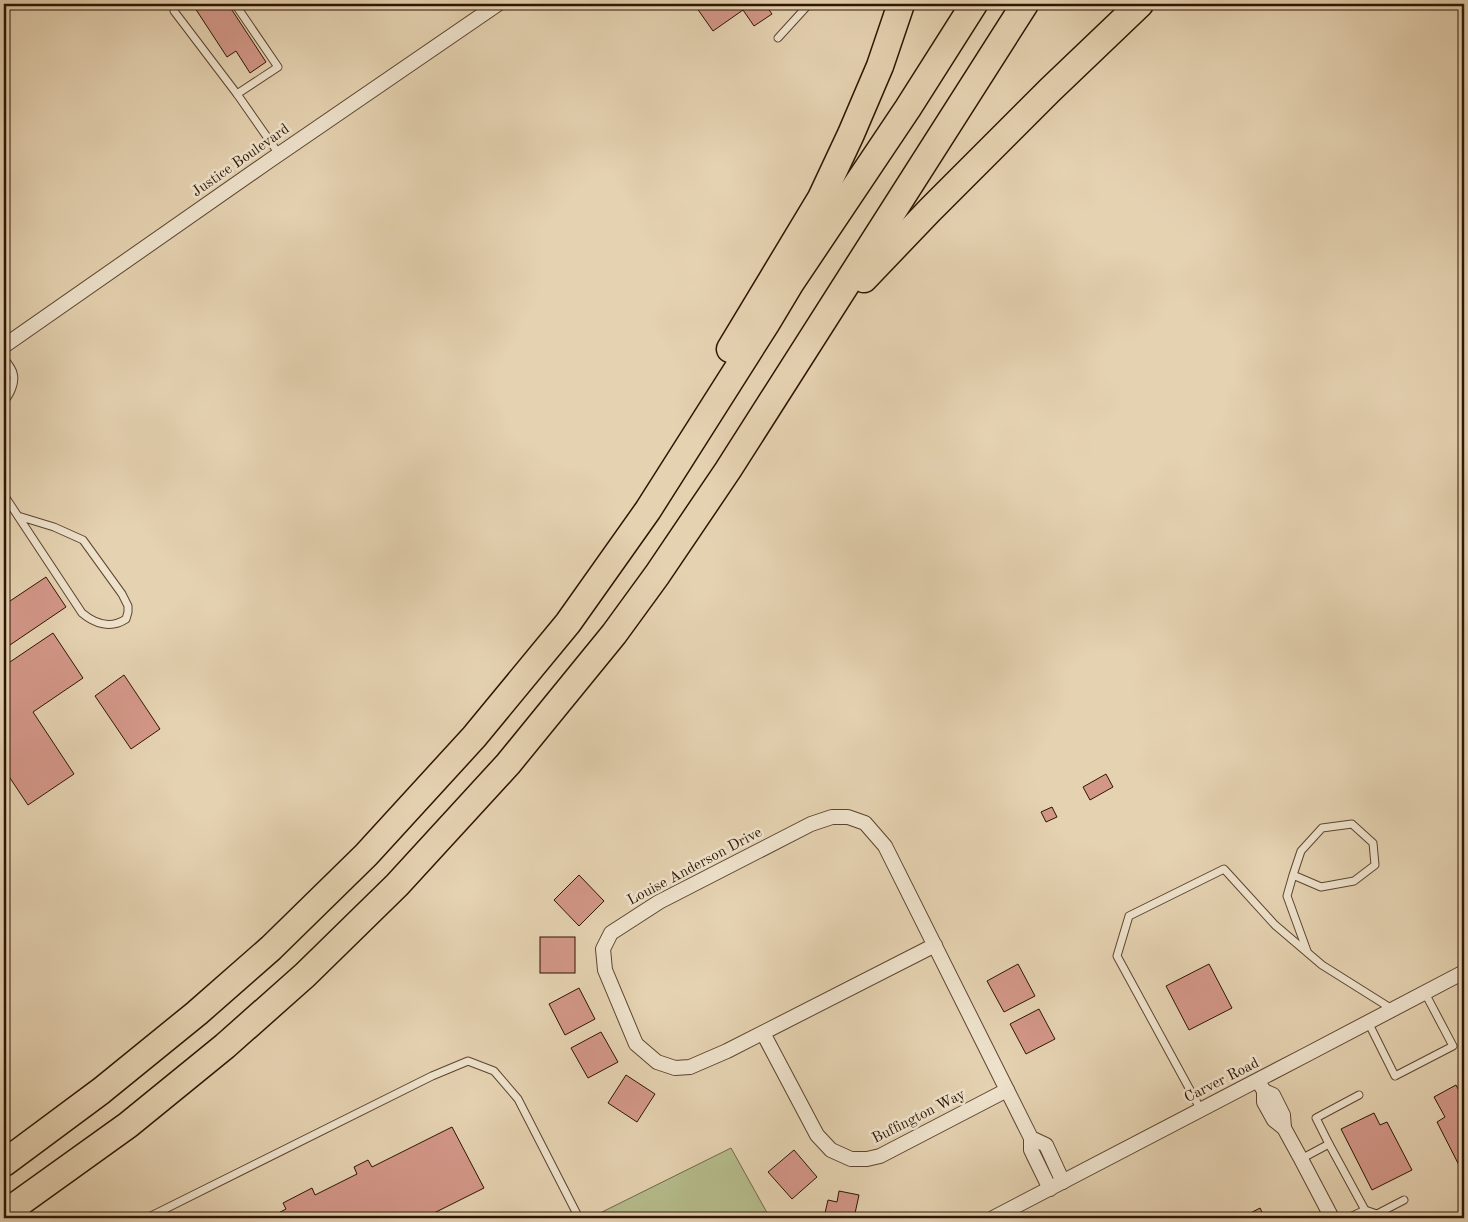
<svg xmlns="http://www.w3.org/2000/svg" width="1468" height="1222" viewBox="0 0 1468 1222" font-family="'Old Standard TT',serif">
	<style>
		.green { fill: #b5bc8c; stroke: #726848 }
		.building { fill: #d39788; stroke: #2e1503 }
		.lines { fill: none; stroke-linecap: round; stroke-linejoin: round }
		.service-casing { stroke: #5c442e; stroke-width: 9 }
		.minor-casing { stroke: #5c442e; stroke-width: 16 }
		.motorway-casing { stroke: #2e1503; stroke-width: 29 }
		.service { stroke: #eee2cc; stroke-width: 7 }
		.minor { stroke: #eee2cc; stroke-width: 14 }
		.motorway { stroke: #e5d2b1; stroke-width: 26 }
		.labels { text-anchor: middle; dominant-baseline: central; stroke-width: 5; stroke-linejoin: round; paint-order: stroke }
		.street-label { font-size: 15px; fill: #2e1503; stroke: #eee2cc }
	</style>
	<rect width="100%" height="100%" fill="#e5d2b1"/>
	<filter id="stains"><feTurbulence type="fractalNoise" baseFrequency=".004" numOctaves="4"/><feColorMatrix values="0 0 0 0 .2 0 0 0 0 .09 0 0 0 0 .02 0 0 0 .5 -.17"/></filter>
	<radialGradient id="worn" r=".72"><stop offset=".6" stop-color="#630" stop-opacity="0"/><stop offset="1" stop-color="#630" stop-opacity=".3"/></radialGradient>
	<!-- green -->
	<polygon class="green" points="731,1148 770,1218 604,1218 600,1213"/>
	<!-- building -->
	<g class="building">
		<polygon points="195,4 228,4 266,62 250,73 236,51 227,57 193,5"/>
		<polygon points="694,4 765,4 772,14 754,26 743,10 713,31"/>
		<polygon points="46,577 66,607 4,649 4,605"/>
		<polygon points="53,633 83,678 33,712 74,774 28,805 4,769 4,666"/>
		<polygon points="124,675 160,729 131,749 95,696"/>
		<polygon points="1106,774 1113,787 1090,800 1083,787"/>
		<polygon points="1052,807 1057,817 1046,822 1041,812"/>
		<polygon points="579,875 604,901 579,926 554,900"/>
		<rect x="540" y="937" width="35" height="36"/>
		<polygon points="1018,964 1035,996 1004,1012 987,981"/>
		<polygon points="1209,964 1232,1008 1189,1030 1166,986"/>
		<polygon points="579,988 595,1019 565,1035 549,1004"/>
		<polygon points="1039,1009 1055,1039 1026,1054 1010,1024"/>
		<polygon points="601,1032 618,1062 588,1078 571,1048"/>
		<polygon points="626,1075 655,1094 637,1122 608,1103"/>
		<polygon points="1456,1085 1464,1100 1464,1175 1437,1122 1445,1117 1434,1097"/>
		<polygon points="1374,1113 1380,1125 1387,1122 1412,1170 1372,1190 1341,1129"/>
		<polygon points="452,1127 484,1188 424,1218 269,1218 286,1209 283,1203 312,1188 315,1195 357,1174 354,1167 368,1160 372,1167"/>
		<polygon points="794,1150 817,1177 792,1199 768,1172"/>
		<polygon points="839,1191 859,1195 854,1218 825,1213 828,1200 837,1202"/>
		<polygon points="1260,1208 1265,1218 1241,1218"/>
	</g>
	<g class="lines">
		<defs>
			<g id="service">
				<polyline points="176,4 174,11 237,94 279,154"/>
				<polyline points="235,4 278,67 237,94"/>
				<polyline points="778,38 809,4"/>
				<path d="M4,358C7,363 12,368 13,373C16,382 10,395 4,401"/>
				<path d="M4,495L82,613C95,624 111,629 126,619L128,612V606L122,594L83,540L54,527L18,516"/>
				<polyline points="1293,875 1301,851 1322,828 1352,824 1373,843 1375,865 1354,881 1321,887 1293,875 1287,896 1307,951"/>
				<polyline points="1368,1022 1395,1076 1453,1046 1425,993"/>
				<polyline points="1201,1110 1117,956 1129,916 1224,869 1275,925 1322,965 1392,1009"/>
				<polyline points="1329,1144 1365,1210"/>
				<polyline points="1301,1159 1329,1144 1316,1118 1359,1095"/>
				<polyline points="147,1218 432,1076 468,1061 494,1071 518,1099 579,1218"/>
				<polyline points="1348,1218 1365,1210 1377,1214 1404,1200"/>
			</g>
			<g id="minor">
				<polyline points="4,346 269,161 498,4"/>
				<polyline points="935,945 727,1051 690,1067 675,1068 657,1062 636,1044 605,970 603,949 611,933 659,902 811,824 832,817 848,817 865,823 885,846 1031,1138 1046,1145 1063,1182"/>
				<polyline points="763,1033 817,1135 831,1150 851,1159 867,1159 880,1156 1007,1090"/>
				<polyline points="1258,1081 1264,1091 1264,1102 1274,1120 1284,1128 1301,1159 1332,1218"/>
				<polyline points="1264,1091 1273,1095 1283,1115 1284,1128"/>
				<polyline points="1031,1138 1031,1150 1050,1189"/>
				<path d="M993,1218C1151,1137 1307,1054 1464,972"/>
			</g>
			<g id="motorway">
				<polyline points="864,279 930,210 1050,90 1140,4"/>
				<polyline points="730,349 821,198 851,134 880,66 901,4"/>
				<polyline points="4,1163 101,1091 197,1013 271,948 366,855 474,737 568,623 648,510 766,324 790,284 908,108 974,4"/>
				<polyline points="4,1214 128,1125 225,1046 305,975 397,885 508,764 614,634 657,575 728,470 1025,4"/>
			</g>
		</defs>
		<!-- service casing -->
		<use href="#service" class="service-casing"/>
		<!-- minor casing -->
		<use href="#minor" class="minor-casing"/>
		<!-- motorway casing -->
		<use href="#motorway" class="motorway-casing"/>
		<!-- service -->
		<use href="#service" class="service"/>
		<!-- minor -->
		<use href="#minor" class="minor"/>
		<!-- motorway -->
		<use href="#motorway" class="motorway"/>
	</g>
	<g class="labels">
		<!-- street labels -->
		<g class="street-label">
			<text transform="translate(241 161) rotate(-35)">Justice Boulevard</text>
			<text transform="translate(695 867) rotate(-28)">Louise Anderson Drive</text>
			<text transform="translate(1222 1081) rotate(-27)">Carver Road</text>
			<text transform="translate(919 1117) rotate(-27)">Buffington Way</text>
		</g>
	</g>
	<!-- margin -->
	<rect width="1468" height="1222" fill="none" stroke="#e5d2b1" stroke-width="20"/>
	<rect x="5" y="5" width="1458" height="1212" fill="none" stroke="#2e1503" stroke-width="2.5"/>
	<rect x="10" y="10" width="1448" height="1202" fill="none" stroke="#2e1503"/>
	<rect width="100%" height="100%" filter="url(#stains)"/>
	<rect width="100%" height="100%" fill="url(#worn)"/>
</svg>
